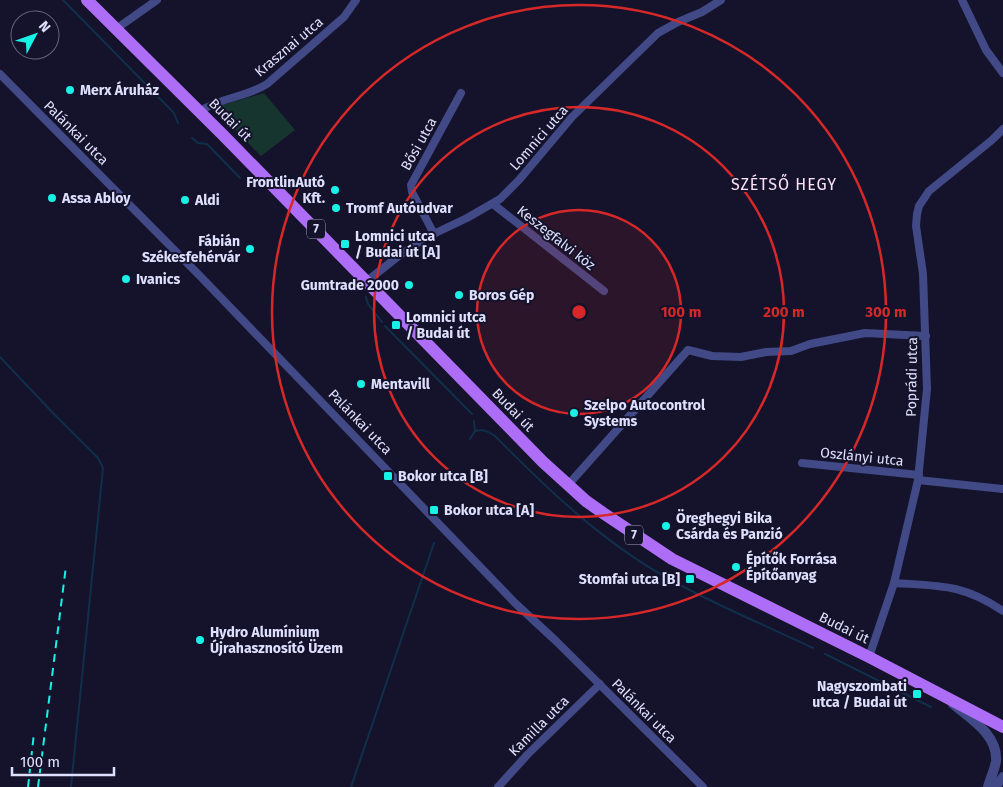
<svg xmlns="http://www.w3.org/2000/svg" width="1003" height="787" viewBox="0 0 1003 787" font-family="'Fira Sans',sans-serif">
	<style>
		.green { fill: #16352f }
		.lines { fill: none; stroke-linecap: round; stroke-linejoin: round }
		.stream { stroke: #112f4b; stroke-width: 2 }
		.minor { stroke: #414987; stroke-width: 8 }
		.tertiary { stroke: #414987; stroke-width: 10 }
		.primary { stroke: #ae6df6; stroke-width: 12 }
		.rail { stroke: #18f1e6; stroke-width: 2; stroke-dasharray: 8 6; stroke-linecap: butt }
		.ring { fill: none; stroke: #d62828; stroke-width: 2.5 }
		.poi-dot { fill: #18f1e6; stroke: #14132b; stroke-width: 2 }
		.labels { text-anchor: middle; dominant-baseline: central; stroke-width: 4; stroke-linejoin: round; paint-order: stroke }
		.shield { fill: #14132b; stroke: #a2a2be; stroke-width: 1 }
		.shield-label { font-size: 12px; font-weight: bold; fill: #dfe0fd }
		.street-label { font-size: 14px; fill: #dfe0fd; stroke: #14132b }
		.poi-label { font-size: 14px; font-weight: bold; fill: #dfe0fd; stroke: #14132b; text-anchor: start }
		.quarter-label { font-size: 16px; letter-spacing: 1px; fill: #fde1f7; stroke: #14132b }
		.centre { fill: #d62828; stroke: #14132b; stroke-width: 2.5 }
		.ring-label { font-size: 15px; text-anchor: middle; font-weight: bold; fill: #d62828; stroke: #14132b; stroke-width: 4; stroke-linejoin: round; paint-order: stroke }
	</style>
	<rect width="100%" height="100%" fill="#14132b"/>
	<!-- green -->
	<polygon class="green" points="264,93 295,130 261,156 216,110 216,107"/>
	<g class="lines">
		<!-- stream -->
		<g class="stream">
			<polyline points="63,0 174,113 178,123"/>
			<polyline points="192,138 198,143 207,144 240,178"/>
			<polyline points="366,297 368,304 382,322"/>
			<polyline points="385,326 472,414"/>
			<polyline points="0,357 52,412 98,458 103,468 71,787"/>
			<polyline points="474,421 475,431"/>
			<path d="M470,439L475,431C483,429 488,431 495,436C550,492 609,548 680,585C723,608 769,627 813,648"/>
			<polyline points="825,654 931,707"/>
			<polyline points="351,787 434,543"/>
		</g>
		<!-- minor -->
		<g class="minor">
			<polyline points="962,0 986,50 1003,73"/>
			<polyline points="116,29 157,0"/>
			<polyline points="0,74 200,276 515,603 556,641 703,787"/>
			<path d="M200,111C222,97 247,97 267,84L344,17L356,0"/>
			<polyline points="493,204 604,291"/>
			<polyline points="434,234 412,192 411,185 461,93"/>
			<polyline points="367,281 396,258 425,238 467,218 500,199 519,180 572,117 658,33 678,22 702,12 721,0"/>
			<polyline points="802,463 919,475"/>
			<polyline points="918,480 1003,489"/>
			<polyline points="568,485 688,350 712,356 741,357 766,352 791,351 810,344 865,333 926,336"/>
			<path d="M894,583C941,586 962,584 1003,611"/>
			<polyline points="869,657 894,583 918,480 927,389 923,274 916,226 917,214 919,206 929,191 992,140 1003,129"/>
			<polyline points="498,787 528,754 600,684"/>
		</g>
		<!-- tertiary -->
		<g class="tertiary">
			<path d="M953,704C971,719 998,735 996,761C995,769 990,779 988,787"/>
			<polyline points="995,787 1003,777"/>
		</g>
		<!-- primary -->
		<polyline class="primary" points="87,0 223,135 543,462 586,501 603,513 672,559 869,657 1003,727"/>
		<!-- rail -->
		<g class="rail">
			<polyline points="28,787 34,733"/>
			<polyline points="38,787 66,566"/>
		</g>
	</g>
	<!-- distance rings -->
	<circle cx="579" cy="312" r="102" fill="#d62828" fill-opacity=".12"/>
	<g class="ring">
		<circle cx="579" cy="312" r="102"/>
		<circle cx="579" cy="312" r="205"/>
		<circle cx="579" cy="312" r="307"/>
	</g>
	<!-- markers -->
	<g class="poi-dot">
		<circle cx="70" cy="90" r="5"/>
		<circle cx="335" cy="190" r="5"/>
		<circle cx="52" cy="198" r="5"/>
		<circle cx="185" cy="200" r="5"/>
		<circle cx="336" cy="208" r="5"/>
		<rect x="340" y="239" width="10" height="10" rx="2.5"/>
		<circle cx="250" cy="249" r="5"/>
		<circle cx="126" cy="279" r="5"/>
		<circle cx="409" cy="285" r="5"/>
		<circle cx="459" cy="295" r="5"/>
		<rect x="391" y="320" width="10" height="10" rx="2.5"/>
		<circle cx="361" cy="384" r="5"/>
		<circle cx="574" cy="413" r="5"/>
		<rect x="383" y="471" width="10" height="10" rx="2.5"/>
		<rect x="429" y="505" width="10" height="10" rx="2.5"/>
		<circle cx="666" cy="526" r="5"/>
		<circle cx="736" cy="567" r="5"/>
		<rect x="685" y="574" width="10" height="10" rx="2.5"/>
		<circle cx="200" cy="640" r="5"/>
		<rect x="912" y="689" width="10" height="10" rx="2.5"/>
	</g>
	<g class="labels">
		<!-- shield labels -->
		<g class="shield">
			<rect x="307" y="219.5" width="18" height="19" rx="4"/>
			<rect x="625" y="525.5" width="18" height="19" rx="4"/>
		</g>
		<g class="shield-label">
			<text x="316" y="229">7</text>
			<text x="634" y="535">7</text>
		</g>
		<!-- street labels -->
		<g class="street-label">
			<text transform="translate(289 47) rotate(-40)">Krasznai utca</text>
			<text transform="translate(230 120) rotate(45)">Budai út</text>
			<text transform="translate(76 133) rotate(45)">Palánkai utca</text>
			<text transform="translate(539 138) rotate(-49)">Lomnici utca</text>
			<text transform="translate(419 144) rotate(-61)">Bősi utca</text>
			<text transform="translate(556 238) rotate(38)">Keszegfalvi köz</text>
			<text transform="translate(912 377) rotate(-89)">Poprádi utca</text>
			<text transform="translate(513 410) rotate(46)">Budai út</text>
			<text transform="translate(360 422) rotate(46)">Palánkai utca</text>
			<text transform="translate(862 457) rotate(6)">Oszlányi utca</text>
			<text transform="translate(844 628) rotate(26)">Budai út</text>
			<text transform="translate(644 711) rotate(45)">Palánkai utca</text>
			<text transform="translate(539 726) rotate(-45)">Kamilla utca</text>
		</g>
		<!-- poi labels -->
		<g class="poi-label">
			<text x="80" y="90">Merx Áruház</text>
			<text x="325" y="182" text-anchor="end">FrontlinAutó<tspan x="325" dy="16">Kft.</tspan></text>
			<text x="62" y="198">Assa Abloy</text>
			<text x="195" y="200">Aldi</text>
			<text x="346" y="208">Tromf Autóudvar</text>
			<text x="355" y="236">Lomnici utca<tspan x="355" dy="16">/ Budai út [A]</tspan></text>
			<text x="240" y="241" text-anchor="end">Fábián<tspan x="240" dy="16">Székesfehérvár</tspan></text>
			<text x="136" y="279">Ivanics</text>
			<text x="399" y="285" text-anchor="end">Gumtrade 2000</text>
			<text x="469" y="295">Boros Gép</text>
			<text x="406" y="317">Lomnici utca<tspan x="406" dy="16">/ Budai út</tspan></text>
			<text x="371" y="384">Mentavill</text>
			<text x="584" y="405">Szelpo Autocontrol<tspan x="584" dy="16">Systems</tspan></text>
			<text x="398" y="476">Bokor utca [B]</text>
			<text x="444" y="510">Bokor utca [A]</text>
			<text x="676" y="518">Öreghegyi Bika<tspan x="676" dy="16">Csárda és Panzió</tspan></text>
			<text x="746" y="559">Építők Forrása<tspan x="746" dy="16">Építőanyag</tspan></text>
			<text x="680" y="579" text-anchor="end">Stomfai utca [B]</text>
			<text x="210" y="632">Hydro Alumínium<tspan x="210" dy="16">Újrahasznosító Üzem</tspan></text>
			<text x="907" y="686" text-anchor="end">Nagyszombati<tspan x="907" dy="16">utca / Budai út</tspan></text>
		</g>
		<!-- quarter labels -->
		<g class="quarter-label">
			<text x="784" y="184">SZÉTSŐ HEGY</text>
		</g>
	</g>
	<circle cx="579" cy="312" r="8" class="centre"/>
	<g class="ring-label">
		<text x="681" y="317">100 m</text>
		<text x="784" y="317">200 m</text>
		<text x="886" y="317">300 m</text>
	</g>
	<!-- north arrow -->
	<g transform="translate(35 35) rotate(49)"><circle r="24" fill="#14132b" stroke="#65657f"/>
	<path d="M0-4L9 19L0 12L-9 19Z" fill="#18f1e6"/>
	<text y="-8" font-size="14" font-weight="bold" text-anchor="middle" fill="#dfe0fd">N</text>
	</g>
	<!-- scale -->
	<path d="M12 767v8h102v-8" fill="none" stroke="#dfe0fd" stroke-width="2.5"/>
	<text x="20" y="767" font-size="15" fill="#dfe0fd" stroke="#14132b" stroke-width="4" paint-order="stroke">100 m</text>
</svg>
